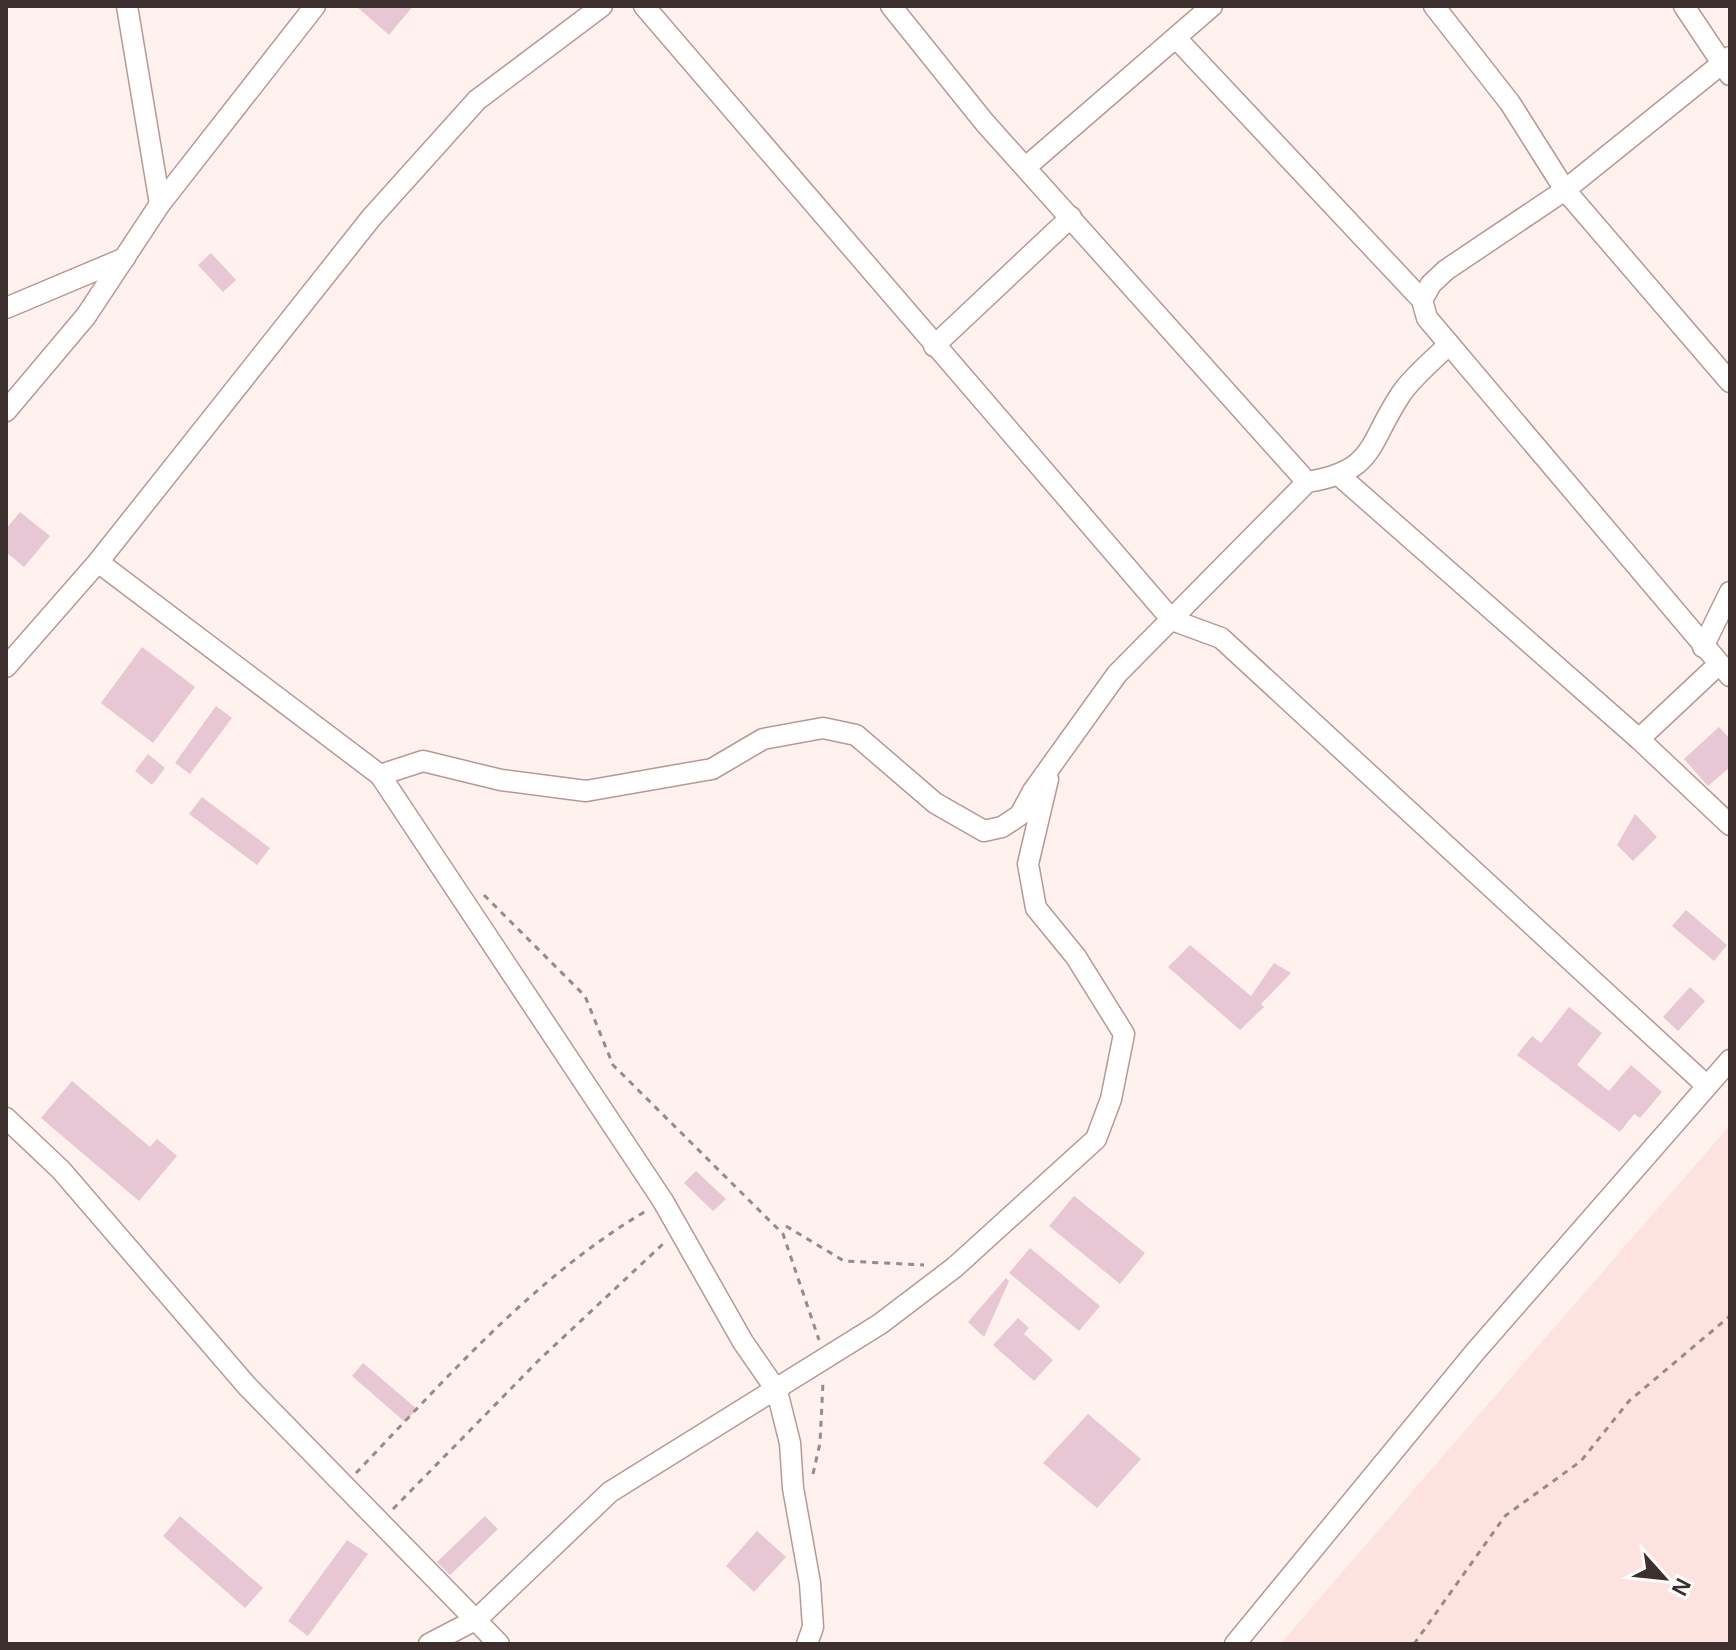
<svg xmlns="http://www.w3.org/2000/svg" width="1736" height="1650" viewBox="0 0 1736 1650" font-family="Helvetica,sans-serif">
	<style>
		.built { fill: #fde3df }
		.building { fill: #e7c7d3 }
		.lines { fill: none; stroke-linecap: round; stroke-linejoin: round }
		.minor-casing { stroke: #b89893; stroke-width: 23 }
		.path { stroke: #978a87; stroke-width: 3; stroke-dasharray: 6 6; stroke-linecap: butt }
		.minor { stroke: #fff; stroke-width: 20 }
	</style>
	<rect width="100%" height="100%" fill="#fff1ee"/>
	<!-- built -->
	<polygon class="built" points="1730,1125 1730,1644 1280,1644"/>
	<!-- building -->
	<g class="building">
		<polygon points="356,6 413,6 389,35"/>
		<polygon points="211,253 236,280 223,292 198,265"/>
		<polygon points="20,512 50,536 24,567 6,552 6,529"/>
		<polygon points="142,647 195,687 153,743 101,703"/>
		<polygon points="216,706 232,718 190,774 175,763"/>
		<polygon points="1719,727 1730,739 1730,767 1708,786 1684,759"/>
		<polygon points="148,754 165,768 152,785 135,771"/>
		<polygon points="202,797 270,848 257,865 189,814"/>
		<polygon points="1635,814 1657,837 1633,861 1617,845"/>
		<polygon points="1686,910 1727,945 1714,961 1672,926"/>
		<polygon points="1190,945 1251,996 1274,963 1291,973 1261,1004 1264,1007 1240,1030 1168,967"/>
		<polygon points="1690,987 1705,1001 1678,1031 1663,1017"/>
		<polygon points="1569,1007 1602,1033 1577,1065 1609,1091 1631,1065 1662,1092 1640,1118 1634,1114 1620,1132 1517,1055 1532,1036 1541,1043"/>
		<polygon points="72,1081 150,1147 157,1139 177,1156 139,1201 41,1118"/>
		<polygon points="696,1171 726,1199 713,1211 684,1183"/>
		<polygon points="1074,1196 1145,1253 1120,1284 1049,1226"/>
		<polygon points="1030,1248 1100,1306 1079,1331 1009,1273"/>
		<polygon points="1006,1278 1009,1281 984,1337 968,1322"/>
		<polygon points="1018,1318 1029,1328 1024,1334 1053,1360 1034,1381 993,1345"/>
		<polygon points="363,1363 417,1409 405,1422 352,1376"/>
		<polygon points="1088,1414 1141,1459 1097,1508 1043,1463"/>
		<polygon points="180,1516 263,1588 245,1608 163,1536"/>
		<polygon points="485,1516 498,1529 450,1575 437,1562"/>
		<polygon points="757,1531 786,1557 754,1592 726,1566"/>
		<polygon points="347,1540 368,1554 308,1636 288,1621"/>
	</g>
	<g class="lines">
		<defs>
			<g id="minor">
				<polyline points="127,6 160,204"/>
				<polyline points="644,6 1172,620 1221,638 1707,1086"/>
				<polyline points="891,6 985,123 1307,482"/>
				<polyline points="1434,6 1510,103 1565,190 1730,382"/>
				<polyline points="1684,6 1730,75"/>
				<polyline points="1176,38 1422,300"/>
				<polyline points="1730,57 1565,190 1446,270 1431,284 1422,300 1427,318 1730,676"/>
				<polyline points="1026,167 1212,6"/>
				<polyline points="6,308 125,258"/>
				<polyline points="934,346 1071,217"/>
				<polyline points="6,411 86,316 160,204 315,6"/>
				<polyline points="1341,477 1639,739 1730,825"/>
				<polyline points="98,562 380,775 663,1201 743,1342 777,1391 790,1443 793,1488 810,1583 813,1627 807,1644"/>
				<polyline points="1703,647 1730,592"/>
				<polyline points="6,667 98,562 371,218 477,100 602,6"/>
				<polyline points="1639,739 1719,664"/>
				<path d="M380,775L423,761L501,780L586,791L712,769L763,739L823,728L856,735L935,803L984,831L1002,827L1020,815L1033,791L1117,674L1307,482C1376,471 1367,445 1401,394C1413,376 1434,360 1449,344"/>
				<polyline points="6,1118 61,1170 247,1386 499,1644"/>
				<polyline points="429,1644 477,1619 610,1492 880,1324 955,1267 1096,1139 1111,1099 1124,1034 1076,957 1036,908 1028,864 1048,779"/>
				<polyline points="1235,1644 1475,1352 1730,1060"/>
			</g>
		</defs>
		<!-- minor casing -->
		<use href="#minor" class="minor-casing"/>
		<!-- path -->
		<g class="path">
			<polyline points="484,895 585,996 613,1065 783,1234 819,1340"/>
			<polyline points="786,1226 844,1261 924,1265"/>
			<path d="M356,1473C445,1380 534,1277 646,1211"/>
			<polyline points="813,1474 820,1443 823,1382"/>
			<polyline points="393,1509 539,1360 664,1243"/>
			<polyline points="1414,1644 1505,1516 1581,1461 1629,1401 1730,1316"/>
		</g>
		<!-- minor -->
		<use href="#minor" class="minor"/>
	</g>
	<!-- border -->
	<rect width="1736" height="1650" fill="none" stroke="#3c2f2d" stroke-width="16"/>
	<!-- north arrow -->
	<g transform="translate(1664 1578) rotate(117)" stroke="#ffffff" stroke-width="6" paint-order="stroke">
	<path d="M0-6L14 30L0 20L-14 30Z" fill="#3c2f2d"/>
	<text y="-12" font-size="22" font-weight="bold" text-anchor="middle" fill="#3c2f2d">N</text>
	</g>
</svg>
